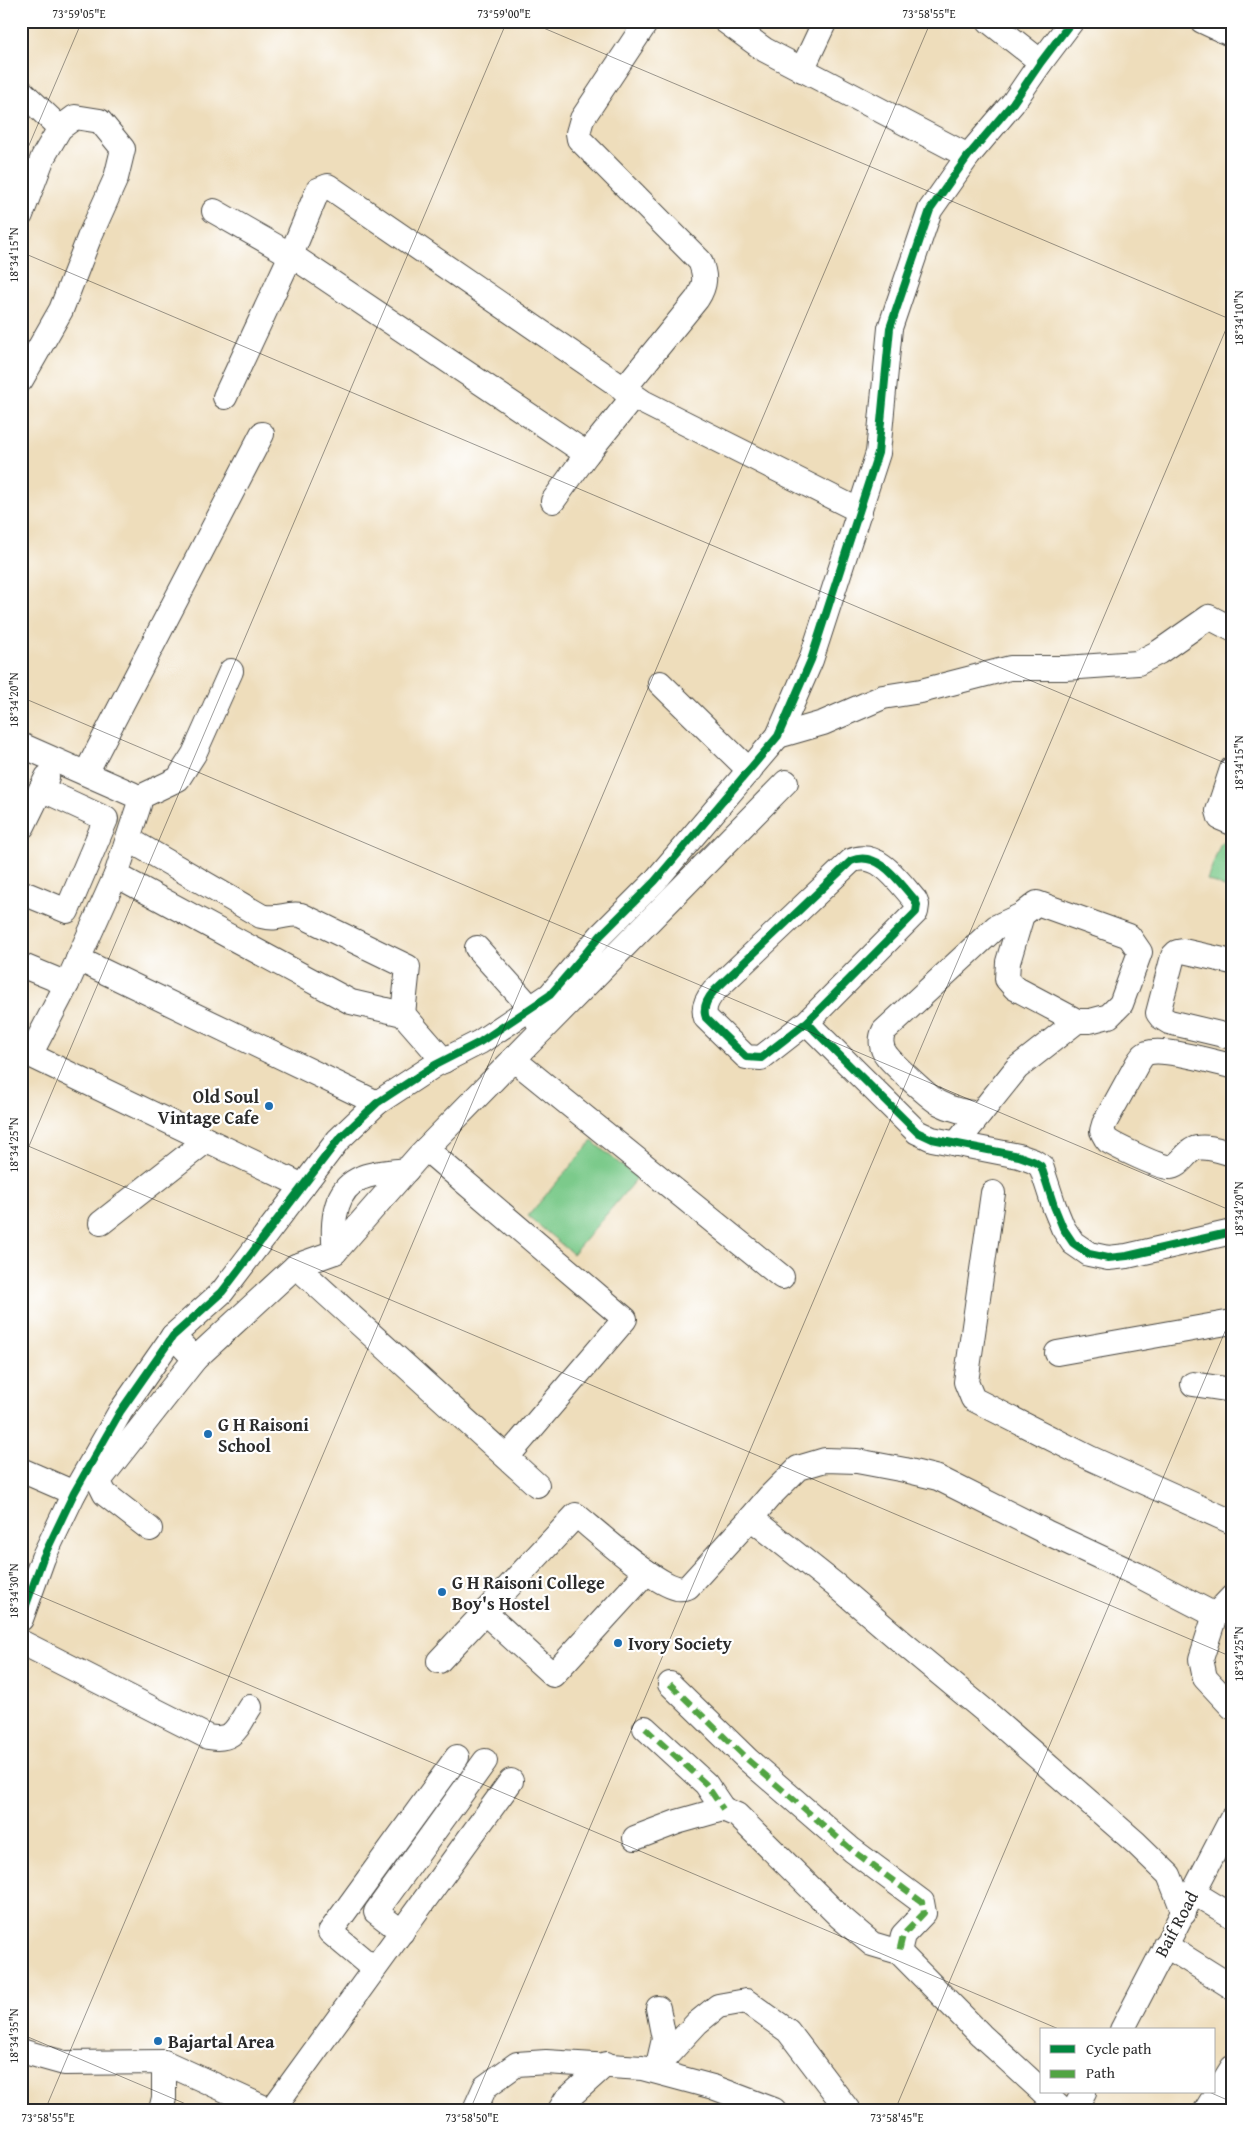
<svg xmlns="http://www.w3.org/2000/svg" width="1253" height="2131" viewBox="0 0 1253 2131" font-family="'Gentium Book Plus',serif">
	<style>
		.green { fill: #7bca8b; stroke: #537a5b }
		.lines { fill: none; stroke-linecap: round; stroke-linejoin: round }
		.minor-casing { stroke: #484641; stroke-width: 26 }
		.minor { stroke: #fff; stroke-width: 24 }
		.quiet { stroke: #51a443; stroke-width: 6; stroke-dasharray: 12 6; stroke-linecap: butt }
		.cycleway-casing { stroke: #fff; stroke-width: 11 }
		.cycleway { stroke: #00873e; stroke-width: 8 }
		.ticks { fill: none; stroke: #2b2b2b; stroke-width: 1; stroke-opacity: 0.45 }
		.poi-dot { fill: #1f6fb2; stroke: #fff; stroke-width: 2 }
		.labels { text-anchor: middle; dominant-baseline: central; stroke-width: 4.5; stroke-linejoin: round; paint-order: stroke }
		.poi-label { font-size: 18px; font-weight: bold; fill: #2b2b2b; stroke: #fff; text-anchor: start }
		.street-label { font-size: 18px; fill: #2b2b2b; stroke: #fff }
		.neatline { fill: none; stroke: #2b2b2b; stroke-width: 2 }
		.ticks-label { font-size: 12px; text-anchor: middle; fill: #2b2b2b }
	</style>
	<rect width="100%" height="100%" fill="#fff"/>
	<filter id="ink" filterUnits="userSpaceOnUse"><feTurbulence type="fractalNoise" baseFrequency=".02" numOctaves="2"/><feDisplacementMap in="SourceGraphic" scale="10" xChannelSelector="R" yChannelSelector="G"/><feConvolveMatrix kernelMatrix="1 2 1 2 8 2 1 2 1" color-interpolation-filters="sRGB"/></filter>
	<filter id="wash" filterUnits="userSpaceOnUse"><feTurbulence type="fractalNoise" baseFrequency=".0096" numOctaves="4" result="noise"/><feDisplacementMap in="SourceGraphic" scale="20" xChannelSelector="R" yChannelSelector="G"/><feGaussianBlur stdDeviation="1.12" result="paint"/><feColorMatrix in="noise" values="0 0 0 0 0 0 0 0 0 0 0 0 0 0 0 0 0 1.4 0 .05"/><feComposite in="paint" operator="in"/></filter>
	<g filter="url(#wash)">
		<rect width="100%" height="100%" fill="#edb"/>
		<!-- green -->
		<g class="green">
			<polygon points="1221,842 1232,846 1232,890 1207,880"/>
			<polygon points="592,1141 637,1178 573,1254 528,1216"/>
		</g>
	</g>
	<g filter="url(#ink)">
		<g class="lines">
			<defs>
				<g id="minor">
					<polyline points="725,21 765,50 968,156"/>
					<polyline points="989,21 1041,62"/>
					<polyline points="1202,21 1232,35"/>
					<polyline points="802,70 825,21"/>
					<polyline points="21,91 60,128"/>
					<polyline points="214,211 291,255 318,190 328,186 643,402 860,511"/>
					<polyline points="21,215 43,157 60,128 75,117 100,121 123,149 116,178 89,238 61,310 21,380"/>
					<path d="M623,390L697,299C706,285 706,276 700,261L579,139L578,133L582,119L647,21"/>
					<polyline points="225,397 291,255 587,454 634,396"/>
					<polyline points="553,501 587,454"/>
					<polyline points="660,683 750,771"/>
					<polyline points="778,736 823,723 883,697 921,691 1010,668 1065,668 1138,663 1159,652 1209,617 1232,629"/>
					<polyline points="21,745 132,794 138,798 139,805 116,875 67,984 30,1055 303,1186"/>
					<polyline points="1232,769 1218,811 1220,818 1232,823"/>
					<polyline points="86,773 262,434"/>
					<polyline points="138,798 178,779 194,754 231,671"/>
					<polyline points="21,826 23,826 47,777"/>
					<path d="M128,839L261,916C280,921 286,912 301,915L408,967L403,1014"/>
					<polyline points="116,875 351,1002 403,1014 444,1061"/>
					<polyline points="21,892 67,911 106,819 41,789"/>
					<polyline points="78,959 377,1103"/>
					<polyline points="1232,962 1183,951 1177,952 1173,956 1158,1013 1161,1017 1169,1022 1232,1037"/>
					<polyline points="21,965 67,984"/>
					<path d="M807,1022L761,1058L746,1057L706,1018C702,1008 707,999 714,991L851,861C878,849 899,882 915,900L917,905L916,912L807,1022L816,1032L917,1132L932,1139L1019,1156L1033,1161L1041,1166L1054,1206L1063,1228L1073,1243L1089,1254L1108,1258L1127,1256L1232,1232"/>
					<polyline points="542,1030 786,782"/>
					<polyline points="513,1059 782,1277"/>
					<path d="M1232,1066C1213,1062 1164,1047 1147,1053C1142,1055 1140,1060 1137,1064L1104,1124L1102,1131C1104,1135 1105,1138 1108,1141C1116,1146 1160,1168 1169,1167C1181,1167 1186,1150 1197,1148C1209,1146 1221,1151 1232,1154"/>
					<path d="M980,1114C965,1112 952,1110 939,1103C932,1100 892,1063 887,1056C881,1049 880,1039 884,1031L996,927L1022,915"/>
					<polyline points="956,1144 1017,1068 1077,1021 1090,1021 1109,1016 1121,1004 1140,952 1129,936 1037,903 1022,915 1008,962 1007,979 1015,988 1077,1021"/>
					<polyline points="426,1149 625,1319 507,1457"/>
					<polyline points="993,1193 966,1382 973,1399 1090,1458 1232,1522"/>
					<polyline points="101,1223 207,1140"/>
					<path d="M335,1252C332,1226 332,1190 361,1178C374,1172 392,1172 407,1170"/>
					<polyline points="296,1266 335,1252 419,1156 542,1030 531,1008 477,948"/>
					<polyline points="173,1336 195,1359 296,1266 537,1485"/>
					<polyline points="1057,1353 1232,1322"/>
					<polyline points="1193,1384 1232,1390"/>
					<polyline points="21,1470 74,1493"/>
					<polyline points="751,1518 769,1497 798,1468 825,1460 857,1461 905,1470 938,1478 1046,1532 1136,1574 1215,1615"/>
					<polyline points="150,1529 105,1494 100,1484 102,1477 195,1359"/>
					<polyline points="1232,1597 1215,1615 1201,1659 1205,1678 1232,1707"/>
					<polyline points="484,1612 553,1675 647,1572"/>
					<polyline points="21,1619 43,1558 74,1493 120,1412 173,1336 222,1292 338,1140 377,1103 435,1065 480,1042 550,995 601,935 655,881 778,736 811,660 878,453 890,328 930,210 968,156 1013,103 1041,62 1072,21"/>
					<path d="M21,1642L208,1737C235,1742 237,1727 250,1707"/>
					<path d="M439,1661L576,1515C597,1532 653,1583 677,1588C681,1589 684,1588 688,1587L751,1518L839,1588L903,1643L985,1711L1136,1843L1169,1875L1184,1913"/>
					<polyline points="670,1684 748,1760 852,1850 922,1902 924,1913 903,1935 899,1952"/>
					<polyline points="645,1728 706,1784 723,1809"/>
					<polyline points="635,1838 677,1822 723,1809 737,1815 839,1916 872,1944 899,1952 981,2035 1042,2091"/>
					<polyline points="1194,1893 1232,1916"/>
					<polyline points="402,1932 376,1912 485,1761"/>
					<polyline points="1165,1945 1232,1987"/>
					<polyline points="374,1969 330,1932 457,1757"/>
					<polyline points="658,2008 664,2039 658,2065"/>
					<polyline points="1122,2030 1232,1818"/>
					<polyline points="21,2051 64,2063 164,2062 269,2110"/>
					<polyline points="658,2065 697,2023 718,2006 746,2001 788,2031 848,2110"/>
					<polyline points="1043,2092 1062,2110"/>
					<polyline points="476,2107 485,2087 517,2064 546,2062 642,2068 713,2087 774,2110"/>
					<polyline points="161,2110 164,2098 164,2062"/>
					<polyline points="272,2110 511,1781"/>
					<polyline points="560,2110 566,2100 606,2064"/>
					<polyline points="1074,2110 1084,2092"/>
					<polyline points="1206,2110 1232,2068"/>
				</g>
			</defs>
			<!-- minor casing -->
			<use href="#minor" class="minor-casing"/>
			<!-- minor -->
			<use href="#minor" class="minor"/>
			<!-- quiet -->
			<g class="quiet">
				<polyline points="670,1684 748,1760 852,1850 922,1902 924,1913 903,1935 899,1952"/>
				<polyline points="645,1728 706,1784 723,1809"/>
			</g>
			<defs>
				<g id="cycleway">
					<path d="M807,1022L761,1058L746,1057L706,1018C702,1008 707,999 714,991L851,861C878,849 899,882 915,900L917,905L916,912L807,1022L816,1032L917,1132L932,1139L1019,1156L1033,1161L1041,1166L1054,1206L1063,1228L1073,1243L1089,1254L1108,1258L1127,1256L1232,1232"/>
					<polyline points="21,1619 43,1558 74,1493 120,1412 173,1336 222,1292 338,1140 377,1103 435,1065 480,1042 550,995 601,935 655,881 778,736 811,660 878,453 890,328 930,210 968,156 1013,103 1041,62 1072,21"/>
				</g>
			</defs>
			<!-- cycleway casing -->
			<use href="#cycleway" class="cycleway-casing"/>
			<!-- cycleway -->
			<use href="#cycleway" class="cycleway"/>
		</g>
	</g>
	<!-- ticks -->
	<path class="ticks" d="M527,21L1232,320M21,164L82,21M21,252L1232,766M21,697L1232,1211M21,1143L1232,1657M21,1165L507,21M21,1588L1061,2030M21,2034L200,2110M1209,2092L1232,2102M45,2110L931,21M470,2110L1232,315M895,2110L1232,1315"/>
	<!-- markers -->
	<g class="poi-dot">
		<circle cx="269" cy="1106" r="5"/>
		<circle cx="208" cy="1434" r="5"/>
		<circle cx="442" cy="1592" r="5"/>
		<circle cx="618" cy="1643" r="5"/>
		<circle cx="158" cy="2041" r="5"/>
	</g>
	<g class="labels">
		<!-- poi labels -->
		<g class="poi-label">
			<text x="259" y="1096" text-anchor="end">Old Soul<tspan x="259" dy="21">Vintage Cafe</tspan></text>
			<text x="218" y="1424">G H Raisoni<tspan x="218" dy="21">School</tspan></text>
			<text x="452" y="1582">G H Raisoni College<tspan x="452" dy="21">Boy's Hostel</tspan></text>
			<text x="628" y="1643">Ivory Society</text>
			<text x="168" y="2041">Bajartal Area</text>
		</g>
		<!-- street labels -->
		<g class="street-label">
			<text transform="translate(1176 1924) rotate(-62)">Baif Road</text>
		</g>
	</g>
	<!-- margin -->
	<rect width="1253" height="2131" fill="none" stroke="#fff" stroke-width="55"/>
	<!-- legend -->
	<rect x="1040" y="2028" width="175" height="65" fill="#ffffff" stroke="#aaaaaa"/>
	<rect x="1050" y="2045" width="25" height="8" fill="#00873e" stroke="#aaaaaa"/>
	<text x="1086" y="2054" font-size="15" fill="#2b2b2b">Cycle path</text>
	<rect x="1050" y="2070" width="25" height="8" fill="#51a443" stroke="#aaaaaa"/>
	<text x="1086" y="2078" font-size="15" fill="#2b2b2b">Path</text>
	<rect x="28" y="28" width="1198" height="2076" class="neatline"/>
	<g class="ticks-label">
		<text x="79" y="18">73°59'05"E</text>
		<text x="504" y="18">73°59'00"E</text>
		<text x="929" y="18">73°58'55"E</text>
		<text transform="translate(14 255) rotate(-90)" y="4">18°34'15"N</text>
		<text transform="translate(1239 318) rotate(-90)" y="4">18°34'10"N</text>
		<text transform="translate(14 700) rotate(-90)" y="4">18°34'20"N</text>
		<text transform="translate(1239 763) rotate(-90)" y="4">18°34'15"N</text>
		<text transform="translate(14 1145) rotate(-90)" y="4">18°34'25"N</text>
		<text transform="translate(1239 1209) rotate(-90)" y="4">18°34'20"N</text>
		<text transform="translate(14 1591) rotate(-90)" y="4">18°34'30"N</text>
		<text transform="translate(1239 1654) rotate(-90)" y="4">18°34'25"N</text>
		<text transform="translate(14 2036) rotate(-90)" y="4">18°34'35"N</text>
		<text x="48" y="2122">73°58'55"E</text>
		<text x="472" y="2122">73°58'50"E</text>
		<text x="897" y="2122">73°58'45"E</text>
	</g>
</svg>
